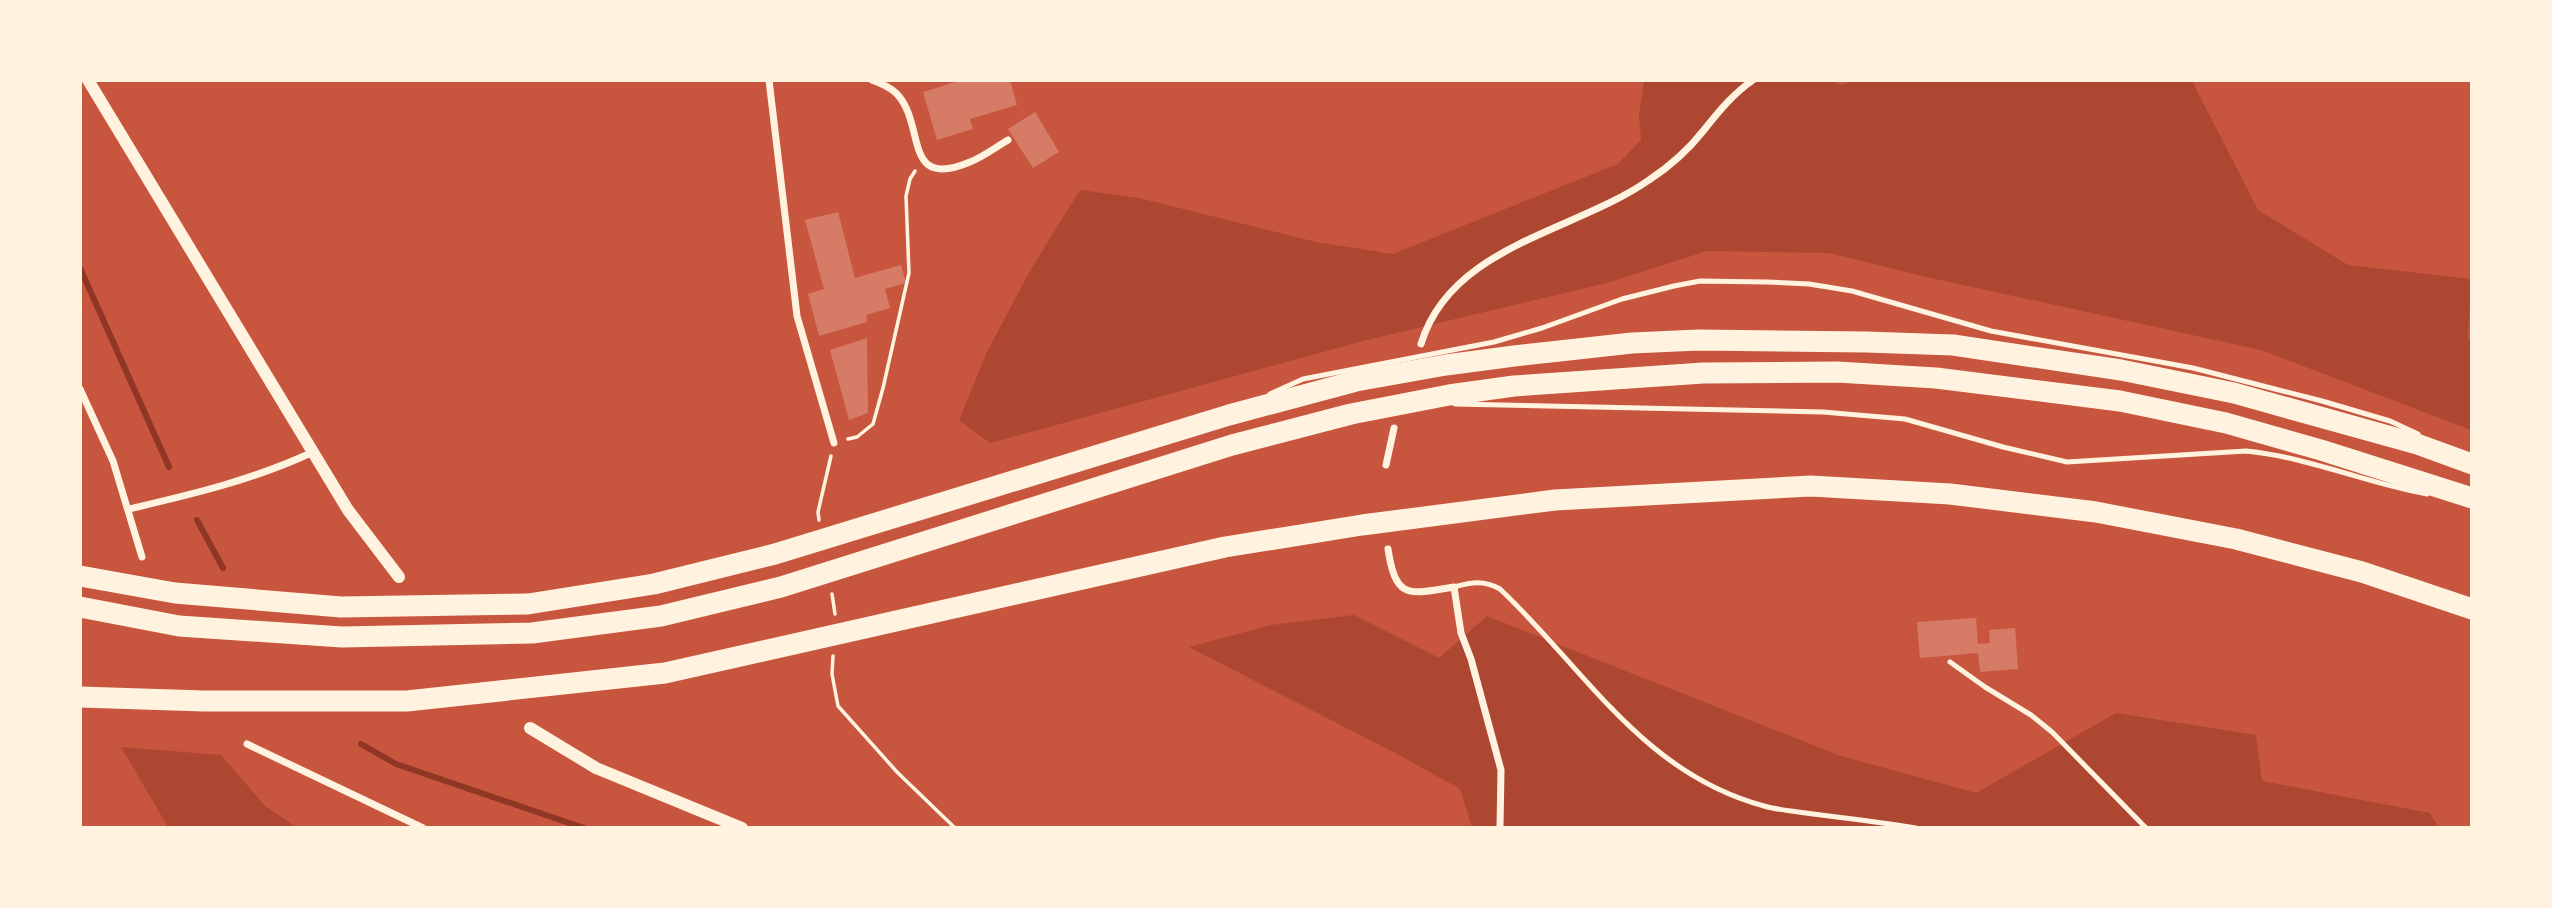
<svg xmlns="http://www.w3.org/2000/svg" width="2552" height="908" viewBox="0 0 2552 908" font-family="'Zilla Slab',serif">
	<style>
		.green { fill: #ae4732 }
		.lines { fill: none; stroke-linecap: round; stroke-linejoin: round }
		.stream { stroke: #8f3625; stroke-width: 6 }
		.building { fill: #d67c66 }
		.path { stroke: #fff3e0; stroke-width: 3.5 }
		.service { stroke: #fff3e0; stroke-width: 5 }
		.minor { stroke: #fff3e0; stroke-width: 7 }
		.tertiary { stroke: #fff3e0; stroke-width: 12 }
		.motorway { stroke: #fff3e0; stroke-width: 21 }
	</style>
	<rect width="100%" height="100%" fill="#c8553d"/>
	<!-- green -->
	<g class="green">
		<polygon points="1828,80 1841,85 1856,80 2192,81 2258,210 2348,265 2471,279 2468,339 2472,344 2471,430 2261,350 1926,277 1829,253 1707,251 1607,283 1367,340 990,443 959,420 987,352 1031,269 1080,190 1139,198 1316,242 1393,254 1618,164 1641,140 1639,114 1644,81"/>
		<polygon points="1354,615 1439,658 1487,616 1841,756 1976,793 2116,713 2256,735 2262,781 2430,813 2438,827 1472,827 1460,789 1397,754 1189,647 1271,625"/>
		<polygon points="121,747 221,755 265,806 296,827 168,827"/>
	</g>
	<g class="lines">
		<!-- stream -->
		<g class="stream">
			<polyline points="80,268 169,467"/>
			<polyline points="197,520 223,568"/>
			<polyline points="361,744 396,764 584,828"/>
		</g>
	</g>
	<!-- building -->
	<g class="building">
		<polygon points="962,80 1010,80 1017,105 970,119 973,129 937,140 923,92"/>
		<polygon points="1035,112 1059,152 1033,168 1008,129"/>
		<polygon points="838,212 855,278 901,265 906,283 885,289 890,308 866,315 867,322 819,336 808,294 824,289 805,220"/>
		<polygon points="867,338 868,413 849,420 830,350"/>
		<polygon points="1976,618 1978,644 1990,643 1989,630 2015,628 2018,669 1980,672 1978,653 1920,658 1917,622"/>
	</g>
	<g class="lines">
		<!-- path -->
		<g class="path">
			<polyline points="848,439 857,437 873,424 883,388 909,273 906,196 910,179 915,171"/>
			<polyline points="819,520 818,512 831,456"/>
			<polyline points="832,594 835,614"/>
			<polyline points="833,656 832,674 838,706 897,772 955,828"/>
		</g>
		<!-- service -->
		<g class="service">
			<polyline points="1270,394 1303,379 1494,342 1542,328 1622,299 1674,286 1700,281 1767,282 1809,284 1852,291 1991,331 2193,368 2322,401 2390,421 2418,434"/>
			<path d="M1455,404L1823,412L1905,419L2003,447L2067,462L2246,451C2308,457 2366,483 2427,494"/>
			<path d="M1454,587C1472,582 1484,580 1500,589C1586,670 1642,773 1764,806C1782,811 1802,812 1821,815C1853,819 1885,823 1916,828"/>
			<polyline points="1950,662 1985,687 2031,715 2052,732 2146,828"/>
		</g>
		<!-- minor -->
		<g class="minor">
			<polyline points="769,80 797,316 834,443"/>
			<path d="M872,80C880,83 890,87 896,93C927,124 901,191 970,162C983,157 996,147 1008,140"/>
			<path d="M1421,344C1451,245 1575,232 1649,180C1669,167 1689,149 1704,130C1719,111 1733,94 1753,80"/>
			<polyline points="80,389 113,461 142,557"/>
			<polyline points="1386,465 1394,428"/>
			<path d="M129,509C193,494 253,480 313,452"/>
			<path d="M1388,549C1396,601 1409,594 1454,587L1461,633L1471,659L1501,770L1500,828"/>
			<polyline points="247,744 423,828"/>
		</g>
		<!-- tertiary -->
		<g class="tertiary">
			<polyline points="88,80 348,510 399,577"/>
			<polyline points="530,728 596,768 742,828"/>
		</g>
		<!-- motorway -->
		<g class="motorway">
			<polyline points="80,576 175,593 341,607 528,604 654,584 775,554 1229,415 1356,381 1446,365 1514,356 1632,343 1699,340 1866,342 1953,345 2121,370 2234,393 2417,444 2472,464"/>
			<polyline points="80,607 179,626 342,637 532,633 661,616 781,587 1232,445 1351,414 1449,395 1514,386 1703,373 1837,372 1936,378 2120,401 2226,423 2321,450 2472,498"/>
			<polyline points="80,697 204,701 407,701 665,673 1225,547 1362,525 1555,500 1811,486 1950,494 2096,512 2236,539 2362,572 2472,609"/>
		</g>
	</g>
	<!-- border -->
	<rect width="2552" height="908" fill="none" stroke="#fff3e0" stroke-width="164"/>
</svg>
